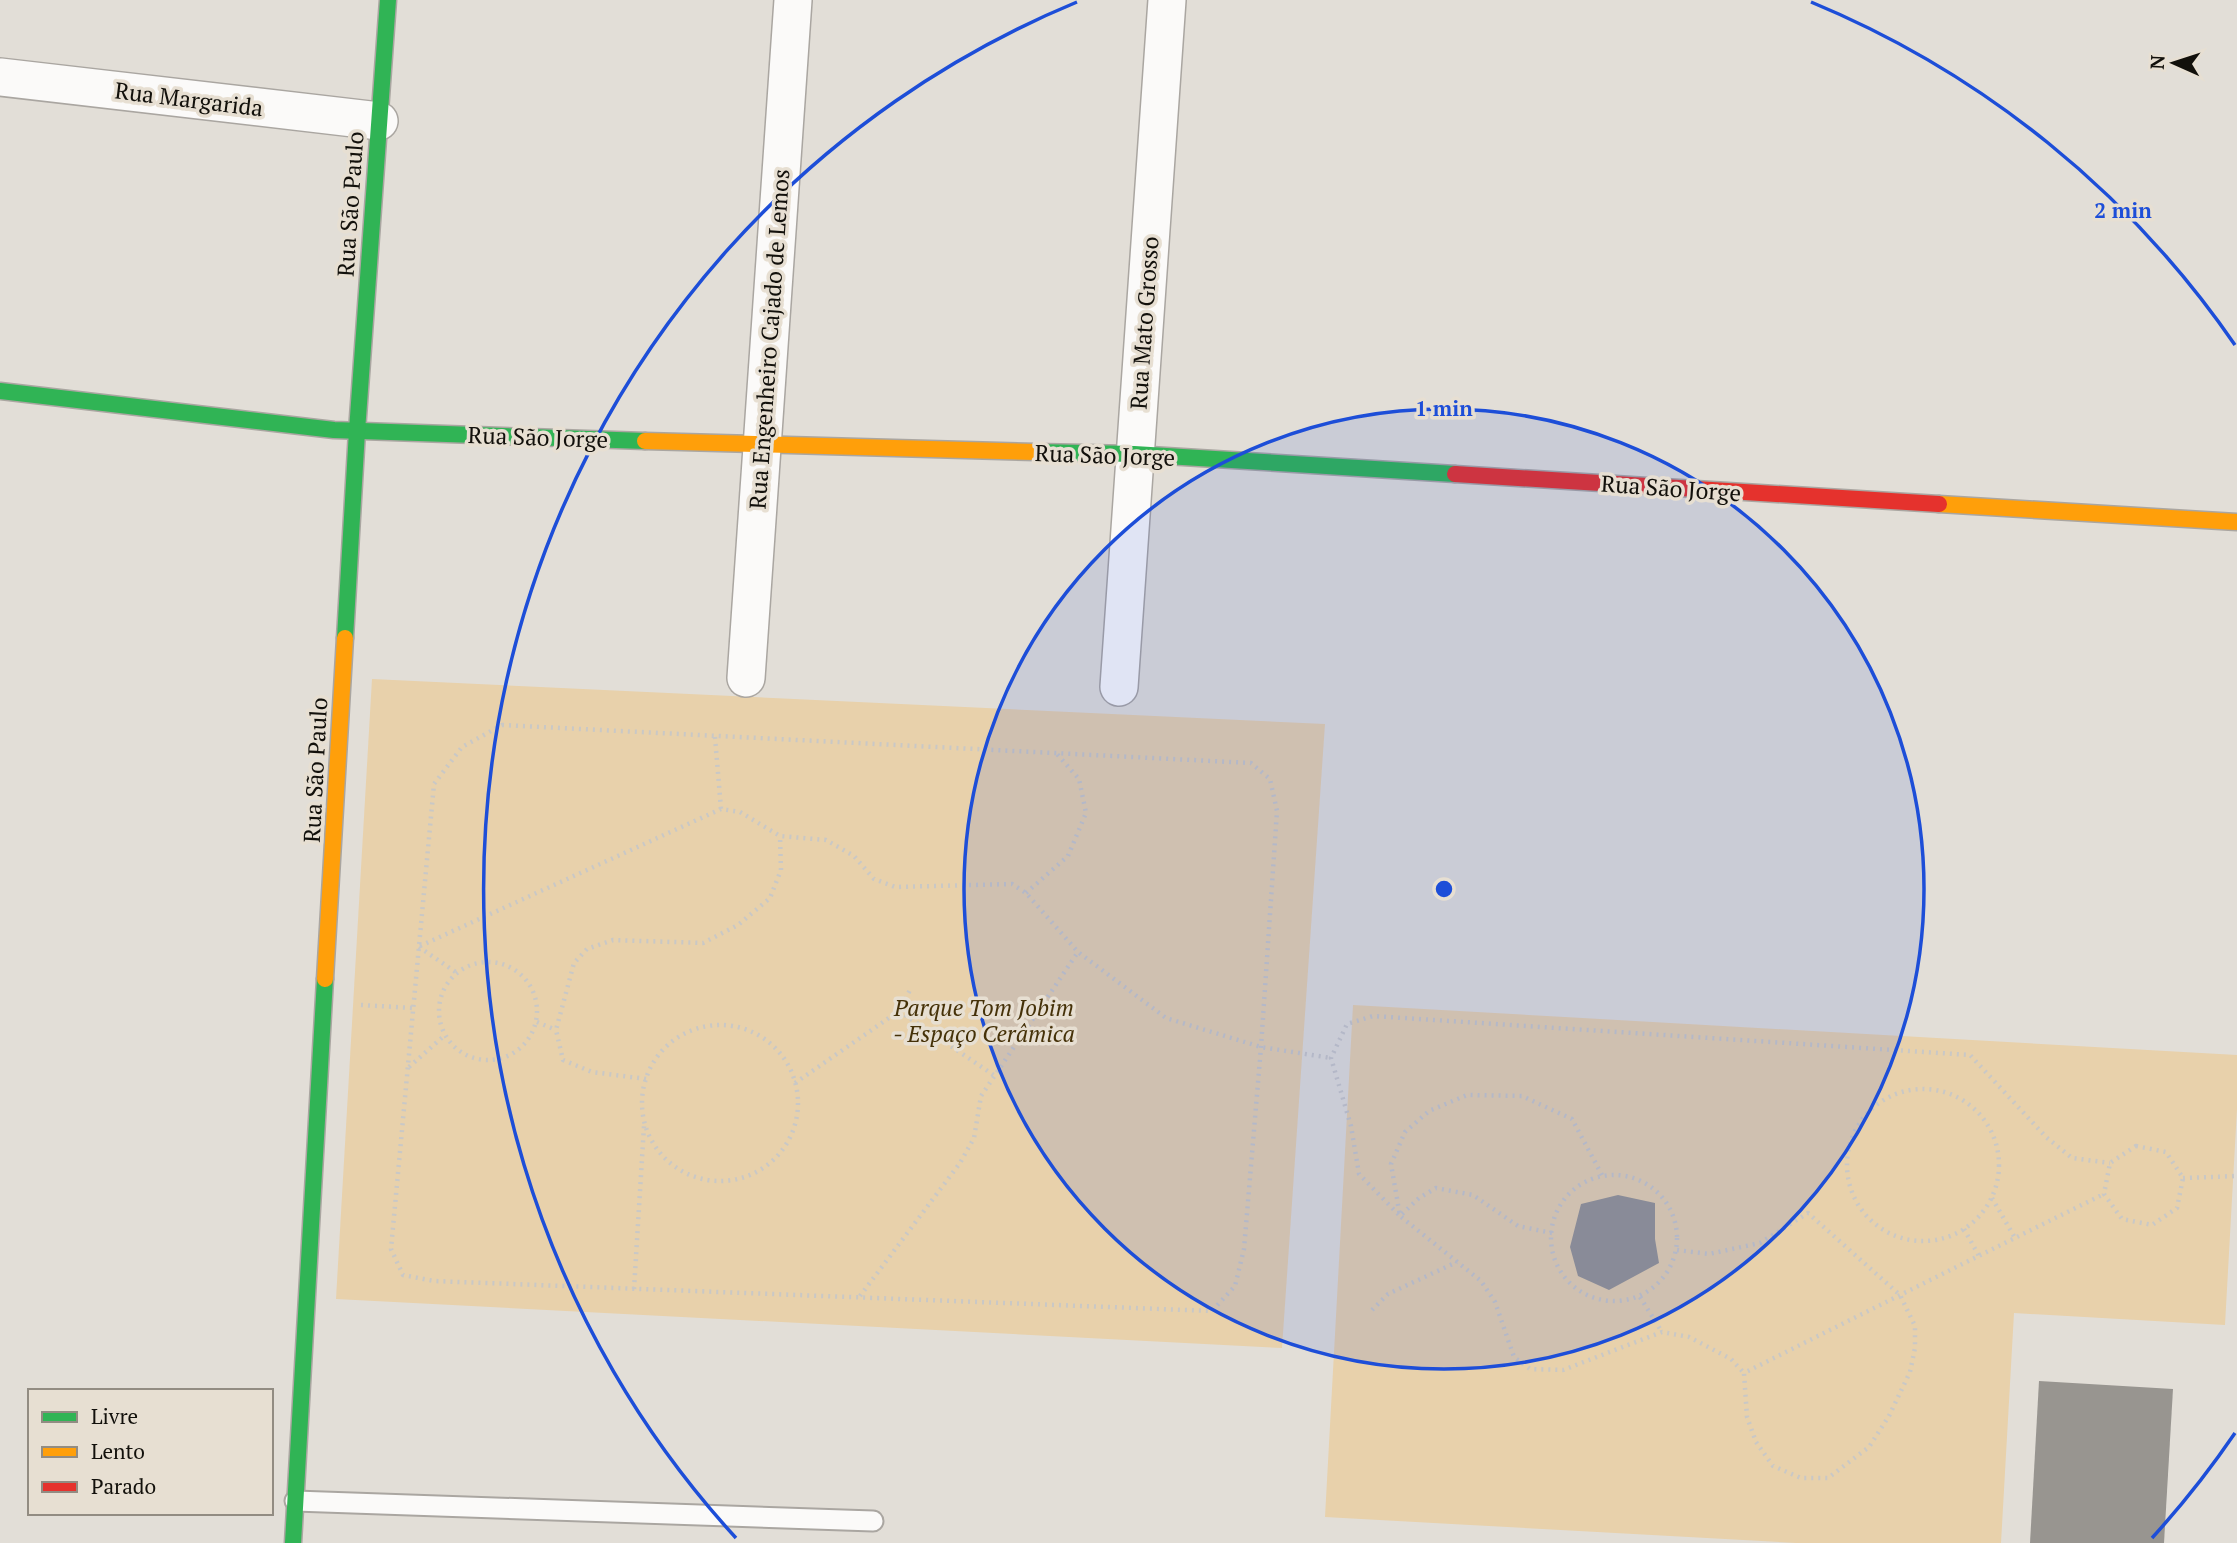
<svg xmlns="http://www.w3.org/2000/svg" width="2237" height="1543" viewBox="0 0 2237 1543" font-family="'PT Serif',serif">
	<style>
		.green { fill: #e8d1ab }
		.building { fill: #989590 }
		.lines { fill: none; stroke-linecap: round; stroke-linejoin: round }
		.lane-casing { stroke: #aaa6a1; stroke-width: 23 }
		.street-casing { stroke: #aaa6a1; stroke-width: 40 }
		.fast-casing { stroke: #aaa6a1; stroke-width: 19 }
		.slow-casing { stroke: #aaa6a1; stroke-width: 19 }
		.jam-casing { stroke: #aaa6a1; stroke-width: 19 }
		.path { stroke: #c9c8c6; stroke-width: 4.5; stroke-dasharray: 2 5; stroke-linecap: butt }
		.lane { stroke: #fbfaf9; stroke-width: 19 }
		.street { stroke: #fbfaf9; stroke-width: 37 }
		.fast { stroke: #30b455; stroke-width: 16 }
		.slow { stroke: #ff9f0a; stroke-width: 16 }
		.jam { stroke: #e5322d; stroke-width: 16 }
		.ring { fill: none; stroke: #1d4ed8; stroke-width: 3.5 }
		.labels { text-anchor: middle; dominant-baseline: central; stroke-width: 7; stroke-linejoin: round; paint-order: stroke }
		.street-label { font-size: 23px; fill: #12100b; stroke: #e7dfd2 }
		.park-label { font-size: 23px; font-style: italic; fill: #453108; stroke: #e7dfd2 }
		.centre { fill: #1d4ed8; stroke: #e7dfd2; stroke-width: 3.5 }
		.ring-label { font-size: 21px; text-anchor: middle; font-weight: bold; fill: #1d4ed8; stroke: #e7dfd2; stroke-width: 7; stroke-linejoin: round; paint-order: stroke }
	</style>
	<rect width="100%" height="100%" fill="#e2ded7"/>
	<!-- green -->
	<g class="green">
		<polygon points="372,679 1325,724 1282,1348 336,1299"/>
		<polygon points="1353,1005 2237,1055 2237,1109 2225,1325 2014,1313 2001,1543 1796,1543 1325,1517"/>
	</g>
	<!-- building -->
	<g class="building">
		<polygon points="1618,1195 1655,1203 1655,1239 1659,1263 1609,1290 1578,1276 1570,1247 1581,1204"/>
		<polygon points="2039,1381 2173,1389 2164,1543 2030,1543"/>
	</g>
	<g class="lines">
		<defs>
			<polyline id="lane" points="295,1501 873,1521"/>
			<g id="street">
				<polyline points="0,77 379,121"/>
				<polyline points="746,678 793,0"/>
				<polyline points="1119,687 1167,0"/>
			</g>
			<g id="fast">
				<polyline points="0,391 334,430 645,441"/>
				<polyline points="1035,452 1134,454 1455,474"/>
				<polyline points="345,638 357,431 388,0"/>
				<polyline points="293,1543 325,979"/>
			</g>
			<g id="slow">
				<polyline points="645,441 1035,452"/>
				<polyline points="1939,504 2237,522"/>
				<polyline points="325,979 345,638"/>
			</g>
			<polyline id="jam" points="1455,474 1939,504"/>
		</defs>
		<!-- lane casing -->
		<use href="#lane" class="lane-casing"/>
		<!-- street casing -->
		<use href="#street" class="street-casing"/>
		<!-- fast casing -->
		<use href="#fast" class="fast-casing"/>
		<!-- slow casing -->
		<use href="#slow" class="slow-casing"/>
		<!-- jam casing -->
		<use href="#jam" class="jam-casing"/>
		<!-- path -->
		<g class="path">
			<polygon points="502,725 1251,763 1270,779 1277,811 1261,1047 1244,1249 1235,1286 1212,1311 434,1281 403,1275 391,1249 434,784 462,747"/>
			<polyline points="715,737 721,809"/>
			<polyline points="1026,893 1068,856 1086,813 1079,779 1057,754"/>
			<polyline points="420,946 721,809 740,812 780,836 826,840 854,856 874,879 895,887 1012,884 1026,893 1078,952 1166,1018 1261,1047 1331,1058"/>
			<polyline points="419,947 457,973"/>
			<circle cx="488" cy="1011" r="49"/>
			<polyline points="361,1005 413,1008"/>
			<polyline points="899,1011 995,1076"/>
			<polyline points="537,1022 556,1030"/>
			<circle cx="720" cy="1103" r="78"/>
			<polyline points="409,1067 445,1035"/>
			<polyline points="646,1079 592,1072 563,1060 556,1030 574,963 587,949 613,940 703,943 738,925 770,898 781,870 780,836"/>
			<polyline points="795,1083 899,1011 910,990"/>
			<circle cx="1923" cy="1165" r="76"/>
			<polygon points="2136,1146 2166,1152 2183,1178 2177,1208 2152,1225 2122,1219 2104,1194 2110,1163"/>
			<circle cx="1614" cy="1238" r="63"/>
			<polyline points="1602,1175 1572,1119 1522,1096 1467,1095 1429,1111 1405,1132 1391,1164 1400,1216 1481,1281 1495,1302 1514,1357 1530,1369 1563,1370 1662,1332 1689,1337 1731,1359 1744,1373"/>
			<polyline points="2183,1178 2237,1176"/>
			<polyline points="1992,1198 2015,1238"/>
			<polyline points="1964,1229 1979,1256"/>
			<polyline points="1552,1233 1518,1226 1473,1195 1436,1188 1419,1198 1400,1216 1359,1174 1351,1126 1331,1058 1347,1024 1373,1016 1970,1055 2046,1137 2072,1158 2110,1163"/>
			<path d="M1677,1250L1709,1254L1760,1243L1808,1213L1900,1295L1915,1326V1348L1910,1372L1889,1416L1869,1447L1828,1478H1801L1773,1466L1756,1442L1747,1417L1744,1373C1864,1313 1984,1253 2104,1194"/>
			<polyline points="634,1289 644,1126"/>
			<polyline points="860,1296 960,1163 974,1138 981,1096 1078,952"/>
			<polyline points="1640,1297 1662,1332"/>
			<polyline points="1372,1310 1388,1294 1457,1262"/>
		</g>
		<!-- lane -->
		<use href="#lane" class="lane"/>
		<!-- street -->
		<use href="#street" class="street"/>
		<!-- fast -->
		<use href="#fast" class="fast"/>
		<!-- slow -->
		<use href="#slow" class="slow"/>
		<!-- jam -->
		<use href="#jam" class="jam"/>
	</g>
	<!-- distance rings -->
	<circle cx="1444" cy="889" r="480" fill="#1d4ed8" fill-opacity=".12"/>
	<g class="ring">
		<circle cx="1444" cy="889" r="480"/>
		<path d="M2235 1433A960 960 0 0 1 2152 1538M736 1538A960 960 0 0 1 1077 2M1811 2A960 960 0 0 1 2235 345"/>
	</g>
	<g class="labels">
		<!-- street labels -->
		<g class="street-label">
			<text transform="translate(189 99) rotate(7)">Rua Margarida</text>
			<text transform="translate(350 204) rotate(-86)">Rua São Paulo</text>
			<text transform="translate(1144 323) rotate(-86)">Rua Mato Grosso</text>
			<text transform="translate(769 339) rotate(-86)">Rua Engenheiro Cajado de Lemos</text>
			<text transform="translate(538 437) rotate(2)">Rua São Jorge</text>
			<text transform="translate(1105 455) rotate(2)">Rua São Jorge</text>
			<text transform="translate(1671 488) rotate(4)">Rua São Jorge</text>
			<text transform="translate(315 770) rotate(-87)">Rua São Paulo</text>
		</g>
		<!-- park labels -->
		<g class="park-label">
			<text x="984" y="1007">Parque Tom Jobim<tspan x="984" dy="26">- Espaço Cerâmica</tspan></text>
		</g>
	</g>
	<circle cx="1444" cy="889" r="10" class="centre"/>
	<g class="ring-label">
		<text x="2123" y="218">2 min</text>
		<text x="1444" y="416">1 min</text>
	</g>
	<!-- legend -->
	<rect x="28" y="1389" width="245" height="126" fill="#e7dfd2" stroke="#928c82" stroke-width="2"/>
	<rect x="42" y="1412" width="35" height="10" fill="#30b455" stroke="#928c82" stroke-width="2"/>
	<text x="91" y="1424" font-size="21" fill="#12100b">Livre</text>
	<rect x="42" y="1447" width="35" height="10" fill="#ff9f0a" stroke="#928c82" stroke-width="2"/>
	<text x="91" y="1459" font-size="21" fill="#12100b">Lento</text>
	<rect x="42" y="1482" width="35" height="10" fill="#e5322d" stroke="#928c82" stroke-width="2"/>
	<text x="91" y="1494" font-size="21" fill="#12100b">Parado</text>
	<!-- north arrow -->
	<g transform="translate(2174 63) rotate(273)" stroke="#e7dfd2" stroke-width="5" paint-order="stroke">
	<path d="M0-5L12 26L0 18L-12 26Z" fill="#12100b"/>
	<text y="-10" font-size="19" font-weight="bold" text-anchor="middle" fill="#12100b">N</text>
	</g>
</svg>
